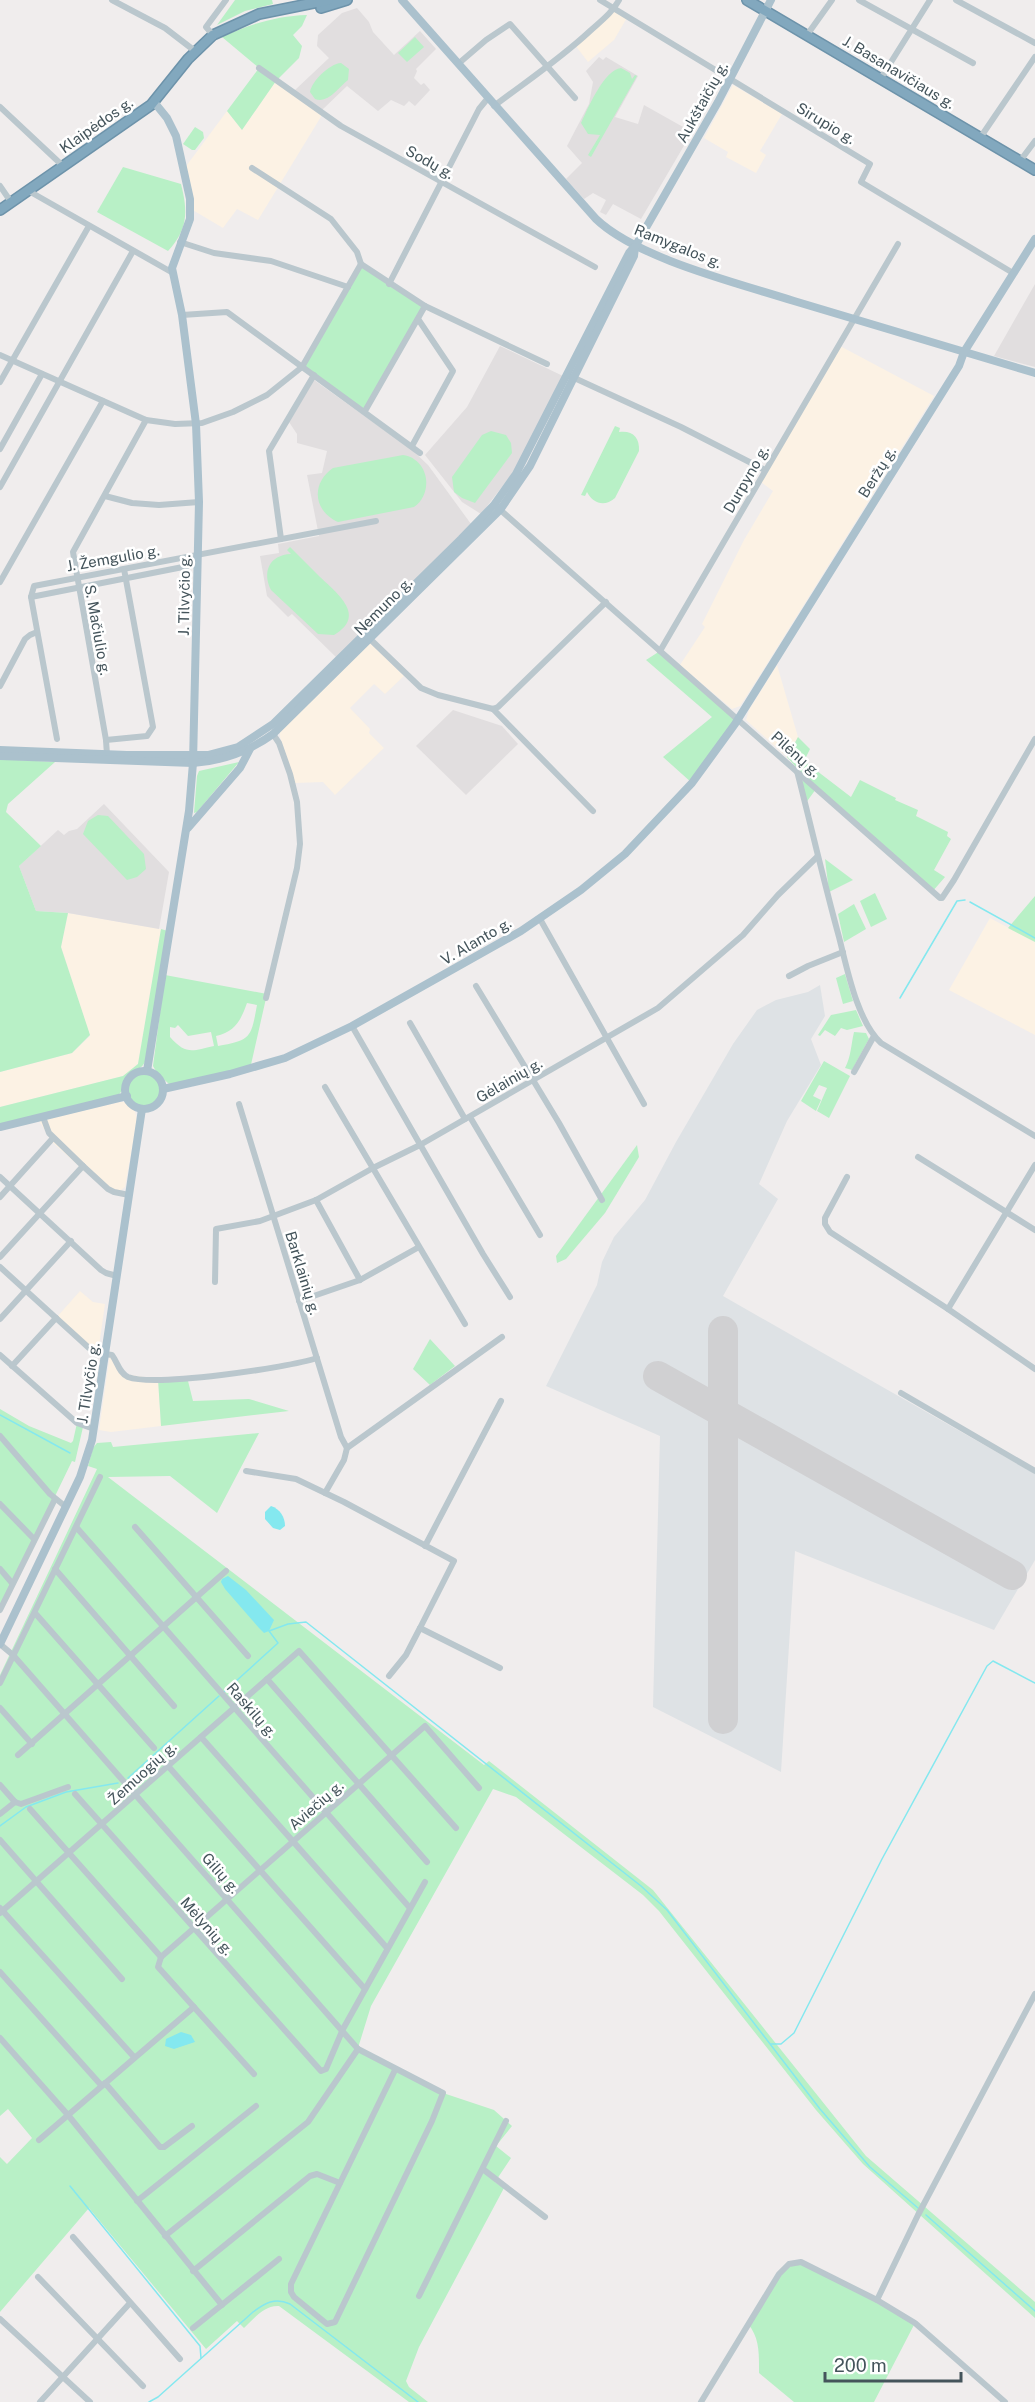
<svg xmlns="http://www.w3.org/2000/svg" width="1035" height="2402" viewBox="0 0 1035 2402" font-family="'Public Sans',sans-serif">
	<style>
		.commercial { fill: #fcf2e4 }
		.education { fill: #e1dedf }
		.airport { fill: #dee2e5 }
		.green { fill: #b8f0c6; fill-rule: evenodd }
		.water { fill: #84e8ef }
		.lines { fill: none; stroke-linecap: round; stroke-linejoin: round }
		.stream { stroke: #84e8ef; stroke-width: 1.5 }
		.runway { stroke: #d0d0d2; stroke-width: 30 }
		.highway-casing { stroke: #6d93aa; stroke-width: 12 }
		.minor { stroke: #bac7cd; stroke-width: 6 }
		.major { stroke: #abc1cd; stroke-width: 8 }
		.highway { stroke: #82a8be; stroke-width: 9 }
		.labels { text-anchor: middle; dominant-baseline: central; stroke-width: 5; stroke-linejoin: round; paint-order: stroke }
		.street-label { font-size: 15px; fill: #44545b; stroke: #fff }
	</style>
	<rect width="100%" height="100%" fill="#f0eded"/>
	<!-- commercial -->
	<g class="commercial">
		<polygon points="614,9 628,16 614,40 588,62 575,45"/>
		<polygon points="276,81 322,115 258,220 237,209 223,228 191,209 184,169 227,111 242,130"/>
		<polygon points="733,85 782,114 760,151 766,155 756,173 726,157 728,152 704,138"/>
		<polygon points="840,346 934,396 760,675 740,706 732,709 680,665 705,627 702,624 744,540 773,491 761,482"/>
		<polygon points="370,643 404,676 385,694 374,684 350,708 370,729 369,733 384,748 335,795 323,782 295,783 280,737 280,731"/>
		<polygon points="777,665 798,737 787,757 746,720 749,710"/>
		<polygon points="68,913 161,929 138,1064 123,1076 0,1107 0,1072 72,1053 90,1036 61,947"/>
		<polygon points="990,918 1035,942 1035,1035 949,990"/>
		<polygon points="120,1102 125,1102 134,1108 137,1120 125,1187 120,1191 108,1192 53,1143 39,1121"/>
		<polygon points="80,1291 93,1302 105,1304 98,1353 56,1318"/>
		<polygon points="110,1354 124,1374 158,1379 161,1426 111,1432 99,1430"/>
	</g>
	<!-- education -->
	<g class="education">
		<polygon points="357,8 369,22 373,32 394,55 420,31 436,49 416,69 417,71 414,78 421,85 424,83 430,90 415,106 409,101 404,106 391,100 378,111 347,86 322,110 294,91 329,58 317,46 318,35 342,13"/>
		<polygon points="599,57 603,60 606,57 638,76 615,117 638,124 644,105 692,132 641,219 613,204 606,215 600,212 606,200 593,193 584,199 566,179 582,163 567,146 589,104 593,82 586,71"/>
		<polygon points="1035,284 1035,367 994,356"/>
		<polygon points="500,346 563,376 515,470 481,514 462,502 425,455 467,407"/>
		<polygon points="314,380 412,450 428,465 471,524 337,658 292,614 288,617 267,596 260,556 279,553 278,544 319,536 307,475 322,473 327,451 297,443 297,434 289,422"/>
		<polygon points="453,710 502,726 518,744 466,795 416,746"/>
		<polygon points="104,804 169,872 159,929 68,913 36,911 19,866 58,830 64,835 69,831 77,829"/>
	</g>
	<!-- airport -->
	<polygon class="airport" points="820,985 825,1016 811,1039 821,1065 787,1121 759,1184 778,1199 723,1296 1035,1474 1035,1560 994,1630 795,1551 781,1772 653,1707 660,1436 546,1386 597,1285 602,1262 614,1237 645,1200 676,1142 733,1044 757,1010 776,1000 808,992"/>
	<!-- green -->
	<g class="green">
		<polygon points="235,0 272,0 273,4 245,11 217,25"/>
		<path d="M307,15L302,26L293,35L302,46L299,58L276,81L242,130L227,111L259,68L222,37C250,24 277,16 307,15Z"/>
		<polygon points="415,37 424,47 407,62 398,53"/>
		<path d="M341,63L349,69L348,80C338,88 328,104 315,99L310,92C312,81 329,64 341,63Z"/>
		<path d="M621,68L630,73L632,79L635,75L637,76L591,157L588,155L600,135L588,134L581,123C588,108 604,70 621,68Z"/>
		<polygon points="195,127 203,132 204,138 195,150 192,150 183,144"/>
		<path d="M123,167L181,184C188,212 188,229 168,251L97,212Z"/>
		<polygon points="361,264 425,306 365,411 302,367"/>
		<path d="M615,426L620,428L619,432C632,430 640,437 639,451L615,498C605,507 593,504 587,492L585,496L581,495Z"/>
		<polygon points="491,431 506,435 511,443 512,453 475,503 462,498 454,492 452,477 482,435"/>
		<path d="M403,455C429,459 434,493 414,507L338,522C313,511 311,483 333,468Z"/>
		<path d="M290,547C300,557 310,567 320,577C338,594 367,616 334,635L318,634L271,590C262,572 269,555 291,554L287,550Z"/>
		<polygon points="660,651 738,719 692,783 663,757 712,717 646,660"/>
		<polygon points="798,737 810,749 804,761 851,797 860,780 896,798 895,800 918,810 916,816 948,832 947,836 951,839 934,870 945,877 932,892 816,789 805,804 801,785 804,776 787,757"/>
		<polygon points="0,759 55,762 8,804 6,812 41,846 19,866 36,911 68,913 61,947 90,1035 72,1053 0,1072"/>
		<polygon points="239,762 197,812 194,813 197,776 199,771"/>
		<polygon points="98,815 108,816 144,854 146,869 137,877 127,880 83,834 88,821"/>
		<polygon points="825,859 853,880 829,892"/>
		<polygon points="875,893 887,919 871,927 860,901"/>
		<polygon points="1035,896 1035,942 1008,928"/>
		<polygon points="854,904 866,929 844,942 838,914"/>
		<path d="M161,929L168,931L146,1060C142,1070 133,1070 127,1078C123,1085 124,1091 117,1096L0,1124V1107L123,1076L138,1064Z"/>
		<polygon points="845,974 853,1001 843,1004 836,978"/>
		<path d="M165,975L267,994L250,1069L169,1084L157,1073L153,1066ZM247,1003L257,1005C251,1038 251,1040 218,1046L216,1036C235,1032 241,1020 247,1003ZM178,1025L188,1036L211,1032L214,1046C192,1051 186,1055 170,1037V1027L175,1028Z"/>
		<polygon points="856,1010 863,1026 847,1030 841,1028 835,1036 825,1030 820,1036 818,1035 831,1015"/>
		<path d="M854,1032L866,1033L869,1039L852,1070L845,1068C851,1057 851,1045 854,1032Z"/>
		<polygon points="824,1061 850,1076 829,1118 817,1111 827,1088 819,1085 813,1096 821,1100 816,1111 801,1101"/>
		<circle cx="145" cy="1090" r="17"/>
		<polygon points="637,1145 639,1157 605,1213 566,1259 557,1263 556,1256"/>
		<polygon points="430,1339 455,1366 430,1385 413,1369"/>
		<polygon points="187,1377 193,1401 249,1399 289,1411 161,1426 158,1379"/>
		<polygon points="0,1409 29,1426 71,1443 73,1441 77,1423 83,1427 75,1462 72,1461 0,1610"/>
		<path d="M259,1433L217,1513L170,1476L108,1477L484,1765L489,1761L653,1890L866,2156L1035,2302V2318L863,2164L816,2110L659,1911L643,1895L516,1797L493,1789L371,2006L358,2048L443,2093L494,2110L512,2126L496,2146L511,2158L495,2182L504,2188L419,2347L406,2381L409,2387L428,2402H409L279,2306C264,2305 255,2318 244,2328L237,2321L206,2349L89,2208L0,2312V2157L7,2164L32,2138L8,2109L0,2116V1675L97,1469L88,1466L93,1448L97,1443L111,1442L113,1447Z"/>
		<path d="M801,2262L915,2323L874,2402H794L759,2373C759,2355 760,2338 748,2324L784,2268Z"/>
	</g>
	<!-- water -->
	<g class="water">
		<path d="M271,1506C280,1509 285,1517 285,1526L280,1530L273,1528L265,1519V1512Z"/>
		<polygon points="228,1576 246,1590 274,1620 269,1631 264,1633 259,1628 225,1589 221,1582 222,1579"/>
		<polygon points="181,2032 191,2035 195,2042 174,2049 165,2046 166,2039"/>
	</g>
	<g class="lines">
		<!-- stream -->
		<g class="stream">
			<polyline points="970,902 1035,938"/>
			<polyline points="900,998 957,901 965,900"/>
			<polyline points="0,1415 70,1453"/>
			<polyline points="224,1692 278,1643 269,1631 288,1624 306,1622 641,1886 667,1910 820,2109 870,2167 918,2208"/>
			<polyline points="128,1778 219,1696"/>
			<polyline points="0,1826 26,1807 66,1792 118,1783"/>
			<polyline points="771,2044 781,2044 794,2033 882,1859 987,1666 993,1661 1035,1683"/>
			<polyline points="70,2186 200,2346 201,2358"/>
			<polyline points="926,2215 1035,2311"/>
			<path d="M149,2402L158,2397L253,2312C265,2303 275,2297 290,2304L418,2402"/>
		</g>
		<!-- runway -->
		<g class="runway">
			<polyline points="658,1376 1012,1575"/>
			<polyline points="723,1719 723,1331"/>
		</g>
		<defs>
			<g id="highway">
				<polyline points="747,0 1035,170"/>
				<polyline points="321,8 347,0"/>
				<polyline points="0,210 151,105 188,59 213,35 259,14 328,0"/>
			</g>
		</defs>
		<!-- highway casing -->
		<use href="#highway" class="highway-casing"/>
		<!-- minor -->
		<g class="minor">
			<polyline points="112,0 165,28 195,51"/>
			<polyline points="600,0 870,164 861,182 1013,273"/>
			<polyline points="859,0 973,63"/>
			<polyline points="956,0 1035,43"/>
			<polyline points="807,35 832,0"/>
			<polyline points="214,36 206,27 226,0"/>
			<polyline points="458,64 486,40 510,24 575,98"/>
			<polyline points="259,68 341,126 595,267"/>
			<polyline points="881,78 930,0"/>
			<path d="M494,106C527,81 560,59 590,31C601,21 612,13 619,0"/>
			<polyline points="0,107 63,166"/>
			<polyline points="980,138 1035,57"/>
			<polyline points="1020,161 1035,141"/>
			<polyline points="252,168 331,219 357,252 361,264"/>
			<polyline points="0,186 11,202"/>
			<polyline points="27,190 173,273"/>
			<polyline points="180,242 214,253 271,261 348,287"/>
			<polyline points="361,264 425,306 547,364"/>
			<polyline points="389,284 479,109 488,98"/>
			<polyline points="182,315 227,312 420,453"/>
			<polyline points="0,355 146,420 175,424 202,423 233,412 267,395 302,367 361,264"/>
			<polyline points="570,376 681,427 765,470"/>
			<polyline points="0,382 89,226"/>
			<polyline points="365,411 425,306"/>
			<polyline points="412,446 453,371 418,319"/>
			<polyline points="0,449 42,374"/>
			<polyline points="0,487 133,251"/>
			<polyline points="105,496 132,503 159,505 199,502"/>
			<polyline points="497,507 940,898 942,898 954,880 1035,739"/>
			<polyline points="281,539 269,451 314,375"/>
			<polyline points="0,582 103,401"/>
			<polyline points="31,597 198,564"/>
			<polyline points="370,639 421,688 438,695 493,709 498,707 606,602"/>
			<polyline points="660,651 898,244"/>
			<polyline points="0,686 25,639 30,635 37,632"/>
			<polyline points="493,709 593,811"/>
			<polyline points="57,739 31,597 34,586 376,521"/>
			<polyline points="106,740 147,736 153,727 124,569"/>
			<polyline points="107,755 106,740 73,552 146,420"/>
			<path d="M797,771C811,826 824,882 839,937C847,968 857,1021 881,1043L1035,1136"/>
			<polyline points="540,919 644,1104"/>
			<polyline points="789,976 808,966 843,952"/>
			<polyline points="476,986 559,1123 602,1200"/>
			<polyline points="266,998 297,868 300,844 297,802 290,774 279,743 273,734"/>
			<polyline points="410,1023 465,1119"/>
			<polyline points="352,1026 483,1254 510,1297"/>
			<polyline points="854,1072 874,1036"/>
			<polyline points="325,1087 465,1324"/>
			<polyline points="239,1104 341,1437 347,1448"/>
			<polyline points="43,1117 49,1133 83,1166 108,1189 114,1192 129,1195"/>
			<polyline points="470,1117 540,1235"/>
			<polyline points="918,1157 1035,1230"/>
			<polyline points="0,1177 101,1270 106,1273 117,1276"/>
			<polyline points="847,1177 825,1218 825,1224 830,1232 948,1309 1035,1369"/>
			<polyline points="0,1197 53,1138"/>
			<polyline points="316,1200 360,1280"/>
			<polyline points="0,1257 83,1166"/>
			<path d="M0,1267L89,1348L98,1353L112,1355C118,1363 119,1373 128,1377C155,1387 287,1368 317,1358"/>
			<polyline points="215,1282 216,1229 260,1221 316,1200 373,1168 420,1145 658,1008 743,935 778,895 817,857"/>
			<polyline points="299,1301 360,1280 419,1247"/>
			<polyline points="948,1309 1035,1165"/>
			<polyline points="0,1319 71,1241"/>
			<polyline points="0,1355 77,1423 94,1429"/>
			<polyline points="12,1366 56,1318"/>
			<polyline points="901,1393 1035,1471"/>
			<polyline points="0,1436 50,1494 66,1507"/>
			<polyline points="246,1471 296,1479 344,1502 454,1561 420,1628 500,1668"/>
			<polyline points="325,1493 344,1460 347,1448 502,1337"/>
			<polyline points="0,1504 34,1539"/>
			<polyline points="135,1527 248,1656"/>
			<polyline points="77,1528 410,1908"/>
			<polyline points="425,1546 501,1401"/>
			<polyline points="0,1569 12,1583"/>
			<polyline points="55,1569 174,1706"/>
			<polyline points="0,1610 55,1499"/>
			<polyline points="35,1613 154,1748"/>
			<polyline points="0,1644 13,1655 358,2049 443,2093 432,2121 335,2322 327,2324 294,2297 291,2292 291,2284 395,2070"/>
			<polyline points="389,1676 406,1655 420,1628"/>
			<polyline points="267,1679 427,1862"/>
			<polyline points="0,1683 100,1477"/>
			<polyline points="0,1708 32,1744"/>
			<polyline points="201,1737 387,1948"/>
			<polyline points="18,1755 226,1571"/>
			<polyline points="168,1766 365,1989"/>
			<polyline points="0,1785 15,1802"/>
			<polyline points="75,1794 321,2071 326,2069 343,2029 425,1882"/>
			<polyline points="15,1802 21,1804 68,1787"/>
			<polyline points="30,1809 161,1957"/>
			<polyline points="0,1814 15,1802"/>
			<polyline points="0,1840 122,1979"/>
			<polyline points="0,1908 134,2057"/>
			<polyline points="0,1913 299,1651 456,1828"/>
			<polyline points="161,1957 425,1726 479,1788"/>
			<polyline points="161,1957 158,1967 254,2074"/>
			<polyline points="0,1972 101,2085"/>
			<polyline points="0,2038 68,2115 222,2305"/>
			<polyline points="105,2083 160,2147 164,2147 192,2126"/>
			<polyline points="39,2140 194,2007"/>
			<polyline points="484,2170 545,2217"/>
			<polyline points="137,2201 256,2106"/>
			<polyline points="165,2236 308,2122 358,2049"/>
			<polyline points="73,2237 180,2359"/>
			<polyline points="193,2271 310,2176 317,2174 340,2183"/>
			<polyline points="38,2277 143,2386"/>
			<polyline points="419,2296 506,2121"/>
			<polyline points="877,2300 918,2215 1035,1994"/>
			<polyline points="0,2319 90,2402"/>
			<polyline points="193,2328 279,2259"/>
			<polyline points="40,2402 130,2303"/>
			<polyline points="701,2402 779,2274 789,2264 801,2262 877,2300 915,2323 1005,2402"/>
		</g>
		<!-- major -->
		<g class="major">
			<path d="M402,0L596,219C638,259 738,283 794,301C874,325 954,349 1035,373"/>
			<polyline points="0,750 127,755 208,755 238,747 273,724 461,539 494,505 516,474 629,253 636,245 718,102 771,0"/>
			<path d="M0,756L193,763C223,761 248,752 273,734L500,510L530,466L634,256L635,247"/>
			<polyline points="188,828 240,768 250,749"/>
			<polyline points="147,1071 189,811 193,763 199,502 196,424 182,315 172,268 190,219 190,199 176,136 167,118 154,102"/>
			<circle cx="144" cy="1090" r="19"/>
			<polyline points="163,1089 230,1074 285,1058 352,1026 521,931 581,890 625,854 692,783 735,724 959,366 964,352 1035,239"/>
			<polyline points="0,1127 127,1096"/>
			<polyline points="0,1644 80,1477 92,1440 142,1109"/>
		</g>
		<!-- highway -->
		<use href="#highway" class="highway"/>
	</g>
	<g class="labels">
		<!-- street labels -->
		<g class="street-label">
			<text transform="translate(899 72) rotate(31)">J. Basanavičiaus g.</text>
			<text transform="translate(702 102) rotate(-61)">Aukštaičių g.</text>
			<text transform="translate(826 123) rotate(31)">Sirupio g.</text>
			<text transform="translate(96 125) rotate(-35)">Klaipėdos g.</text>
			<text transform="translate(430 162) rotate(29)">Sodų g.</text>
			<text transform="translate(678 246) rotate(22)">Ramygalos g.</text>
			<text transform="translate(877 472) rotate(-58)">Beržų g.</text>
			<text transform="translate(746 479) rotate(-60)">Durpyno g.</text>
			<text transform="translate(113 558) rotate(-10)">J. Žemgulio g.</text>
			<text transform="translate(184 595) rotate(-89)">J. Tilvyčio g.</text>
			<text transform="translate(383 606) rotate(-45)">Nemuno g.</text>
			<text transform="translate(98 630) rotate(80)">S. Mačiulio g.</text>
			<text transform="translate(796 754) rotate(42)">Pilėnų g.</text>
			<text transform="translate(476 941) rotate(-30)">V. Alanto g.</text>
			<text transform="translate(509 1080) rotate(-30)">Gėlainių g.</text>
			<text transform="translate(303 1273) rotate(73)">Barklainių g.</text>
			<text transform="translate(88 1383) rotate(-81)">J. Tilvyčio g.</text>
			<text transform="translate(252 1710) rotate(49)">Raskilų g.</text>
			<text transform="translate(142 1773) rotate(-42)">Žemuogių g.</text>
			<text transform="translate(316 1805) rotate(-41)">Aviečių g.</text>
			<text transform="translate(221 1873) rotate(49)">Gilių g.</text>
			<text transform="translate(207 1926) rotate(49)">Mėlynių g.</text>
		</g>
	</g>
	<!-- scale -->
	<path d="M825 2372v9h136v-9" fill="none" stroke="#44545b" stroke-width="3"/>
	<text x="834" y="2372" font-size="18" fill="#44545b" stroke="#ffffff" stroke-width="4.5" paint-order="stroke">200 m</text>
</svg>
